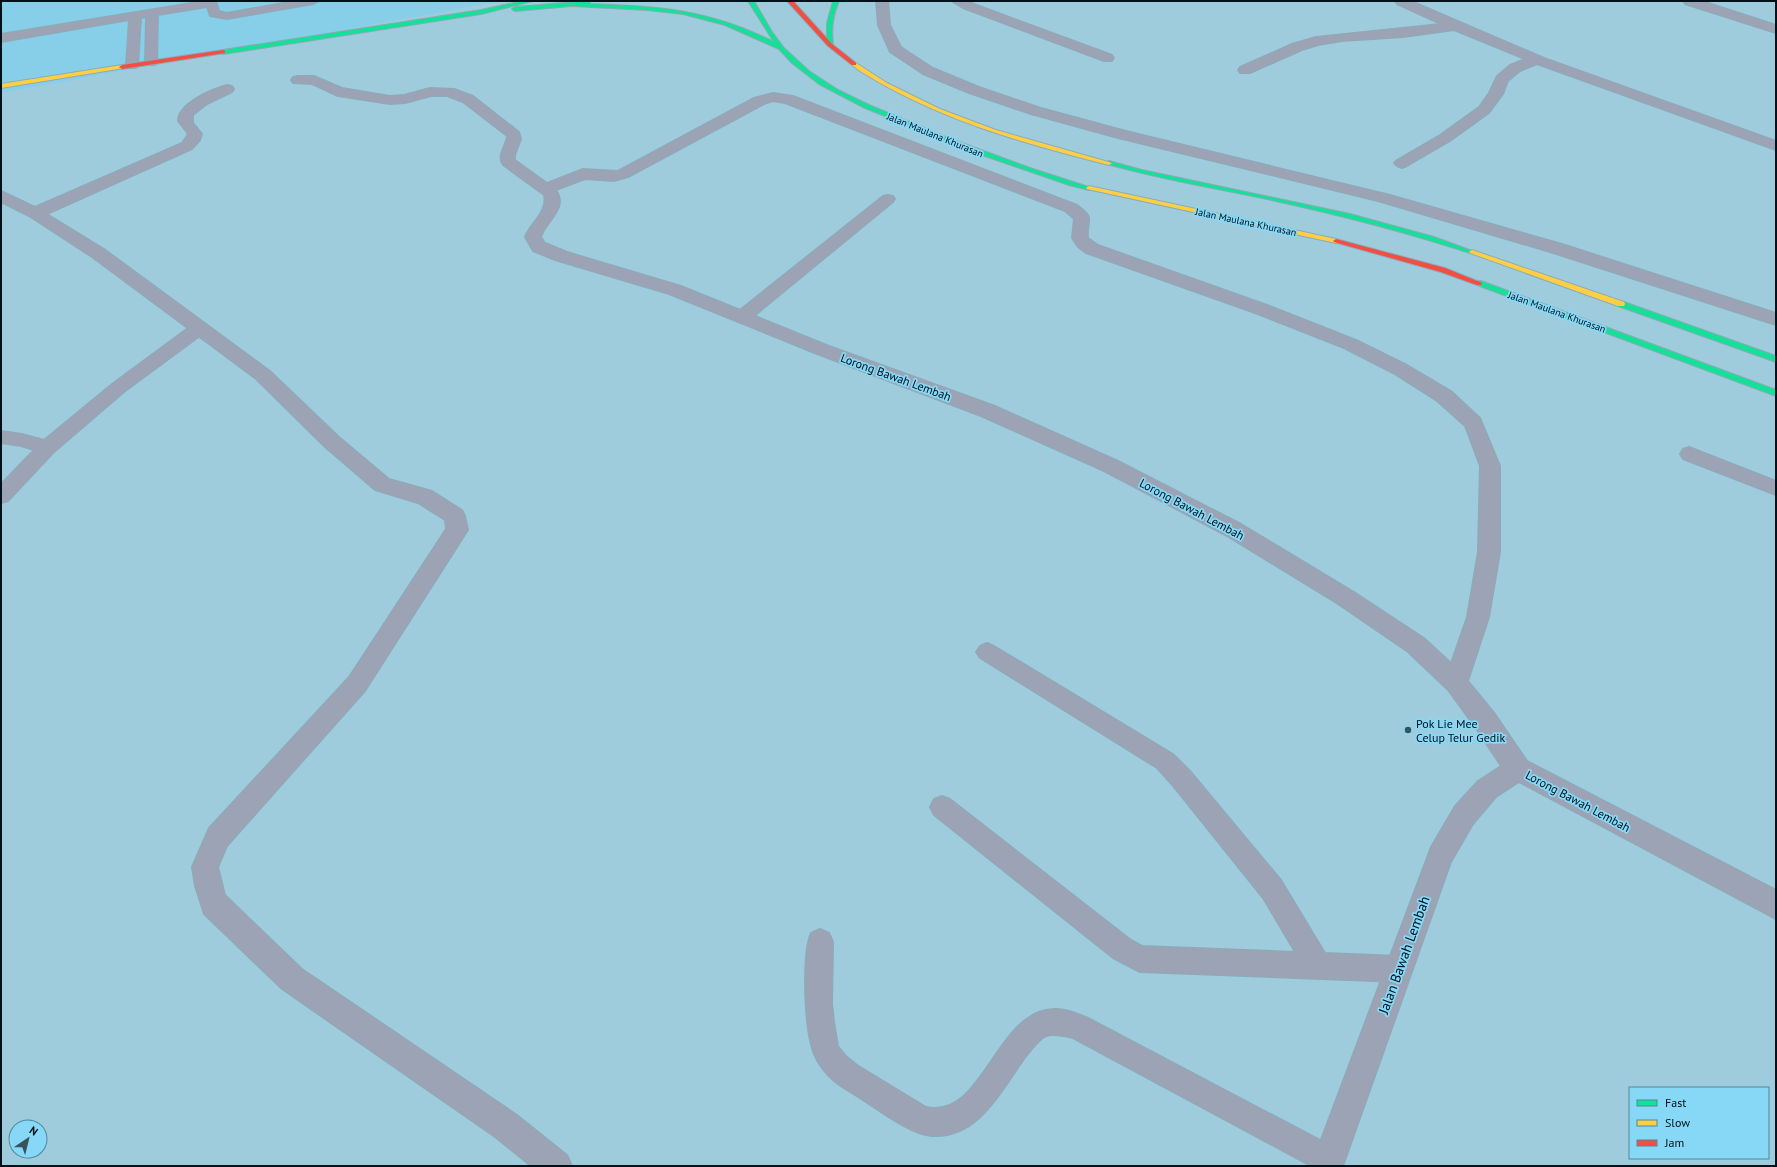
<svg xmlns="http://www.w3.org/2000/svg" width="1777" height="1167" viewBox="0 0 1777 1167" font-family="'PT Sans',sans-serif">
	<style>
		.built { fill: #87cfe9 }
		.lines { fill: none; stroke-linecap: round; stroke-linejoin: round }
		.lane-casing { stroke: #8babb9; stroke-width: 2 }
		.street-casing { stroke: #8babb9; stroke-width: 2 }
		.fast-casing { stroke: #8babb9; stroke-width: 2 }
		.slow-casing { stroke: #8babb9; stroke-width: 2 }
		.jam-casing { stroke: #8babb9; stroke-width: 2 }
		.lane { fill: #9ca3b4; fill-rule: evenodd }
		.street { fill: #9ca3b4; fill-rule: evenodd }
		.fast { fill: #16e098; fill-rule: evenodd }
		.slow { fill: #ffcf43; fill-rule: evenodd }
		.jam { fill: #f24e42; fill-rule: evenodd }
		.poi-dot { fill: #38525e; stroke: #86d8f6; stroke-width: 1.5 }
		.labels { text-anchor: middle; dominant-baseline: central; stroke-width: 3.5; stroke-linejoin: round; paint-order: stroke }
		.far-street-label { font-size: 10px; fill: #001019; stroke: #86d8f6 }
		.street-label { font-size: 12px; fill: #001019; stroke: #86d8f6 }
		.poi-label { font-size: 12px; fill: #001019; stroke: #86d8f6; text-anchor: start }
		.near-street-label { font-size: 14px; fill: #001019; stroke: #86d8f6 }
	</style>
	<rect width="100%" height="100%" fill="#9fccdd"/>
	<!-- built -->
	<polygon class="built" points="1,1 501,1 1,93"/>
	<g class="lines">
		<defs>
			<g id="lane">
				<polygon points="204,1 216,1 219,11 227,13 294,1 319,1 313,4 227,19 210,16 207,7 158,15 157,62 155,65 147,65 145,62 146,17 141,18 138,65 136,68 128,68 126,65 129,20 1,42 1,34"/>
				<polygon points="951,1 966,1 1112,55 1114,58 1112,61 1104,61 963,8"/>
				<polygon points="888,195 893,196 895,199 893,202 748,321 742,322 736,321 734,317 736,313 883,196"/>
				<polygon points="198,324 204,325 206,329 204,333 124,392 53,453 8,501 1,503 1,484 34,450 21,446 1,443 1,431 22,434 44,440 112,384 192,325"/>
				<polygon points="1689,447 1776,481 1776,495 1683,459 1680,454 1683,449"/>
				<polygon points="987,643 994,646 1173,754 1190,771 1281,880 1325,953 1399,956 1408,960 1412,969 1408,978 1399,982 1140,972 1113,958 934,815 930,807 934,799 942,796 950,799 1131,940 1142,946 1295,952 1263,898 1174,787 1157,768 980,658 976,652 980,646"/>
				<path d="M820,929L829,933L833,942L832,1004L834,1022L838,1046L846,1056L857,1065L926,1107C983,1120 995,1012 1053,1009C1065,1008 1077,1013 1088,1018L1339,1150L1343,1160L1341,1166H1311L1073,1038C1065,1036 1054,1033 1046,1036C1039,1039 1032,1049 1027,1055C1003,1087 980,1139 932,1136C909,1135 871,1104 850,1092C827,1079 813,1062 809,1035C805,1012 802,954 811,933Z"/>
			</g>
			<g id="street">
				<polygon points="876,1 888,1 890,25 901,47 933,68 979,87 1041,108 1126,131 1390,195 1562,244 1776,313 1776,325 1550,252 1378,201 1118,138 1031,114 969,93 923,74 890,52 878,25"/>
				<polygon points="1395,1 1411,1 1544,58 1776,141 1776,150 1537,64 1520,71 1508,81 1503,94 1489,113 1450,141 1407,166 1402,168 1397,166 1394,163 1397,160 1440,135 1479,107 1489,93 1497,76 1510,65 1525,59 1454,30 1403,37 1342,41 1318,45 1302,50 1250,73 1240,73 1238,70 1240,67 1292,44 1316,37 1441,24 1397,4"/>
				<polygon points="1683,1 1702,1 1776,25 1776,33 1685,4"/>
				<path d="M298,76H314L342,88L390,96L404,95L430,88L454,89L473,96L519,132L521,139L515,155V160L547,183L583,169L618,171L754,98L773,93L793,96L1077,205C1097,219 1086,219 1088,238L1098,245L1267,305L1356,340L1407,365L1451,391L1480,418L1500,466V552L1489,617L1468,681L1495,714L1527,761L1776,890V919L1519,782L1496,797L1473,824L1451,862L1343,1166H1311L1431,847L1455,806L1478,781L1501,766L1477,730L1448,690L1408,652L1338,604L1227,536L1104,471L981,416L817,354L669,294L555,260L533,251L525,237C530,223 548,212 544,195L503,165C496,155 506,147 507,136L463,102L447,96H431L405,103L390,104L338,96L312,84L293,83L291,80L293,77ZM773,101L785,103L1065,211L1074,219L1072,238L1078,247L1086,253L1255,313L1344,348L1393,373L1437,401L1465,426L1480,466L1478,552L1467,617L1451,663L1424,638L1354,592L1241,524L1118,461L995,406L829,346L681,286L567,252L545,243L541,237C546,221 569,208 556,190L585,179L614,181L628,177L764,104Z"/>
				<path d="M227,85L232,86L234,89L232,92L207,104L193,115V123L202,134L200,140L192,149L47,214L104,249L270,371L339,437L389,479L432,491L462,510L465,516L468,530L365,691L227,846L218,867L225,895L302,969L517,1115L567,1155L572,1166H531L495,1137L282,989L204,914L195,886L192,867L209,828L349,677L446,529L445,520L418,503L375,490L325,447L256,379L92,257L29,216L1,202V191L35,207L182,143L188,134L178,121C178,103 212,89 227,85Z"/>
			</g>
			<g id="fast">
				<polygon points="523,1 533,1 481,14 223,54 220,52 223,50 481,10"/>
				<path d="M588,1L590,2V4C660,6 710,10 774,42L748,1H754L772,32L784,48L809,71L838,90L869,105L943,136L1030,168L1092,188L1089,190L1069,185L982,155L865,108L819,84L792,63L779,49L725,25L683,14L647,10L572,6L515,11L512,9L515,7Z"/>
				<path d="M833,1H839C832,16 831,29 833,45L830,47L827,45V23Z"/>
				<path d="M1109,161L1142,170L1350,214L1434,237L1475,252L1474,253H1470C1403,231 1336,214 1267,199C1214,188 1160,179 1107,164L1106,163Z"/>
				<polygon points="1477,281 1481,281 1776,390 1776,396 1477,285"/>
				<polygon points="1618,302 1624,302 1776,356 1776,362 1618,306"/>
			</g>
			<g id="slow">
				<path d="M852,63H856L887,83L940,109L996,130L1112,163L1109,165C1022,143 936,119 860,71L852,65Z"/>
				<polygon points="122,65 124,66 124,68 1,88 1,84"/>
				<polygon points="1089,186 1336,239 1339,241 1336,243 1087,189 1086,188"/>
				<polygon points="1472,250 1624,302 1625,304 1624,306 1618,306 1470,253 1469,252"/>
			</g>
			<g id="jam">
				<polygon points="787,1 793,1 832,44 856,63 856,65 852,65 828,46"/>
				<polygon points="223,50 225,51 225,53 122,69 119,67 122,65"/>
				<polygon points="1336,239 1445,268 1482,283 1481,285 1477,285 1441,272 1334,242 1333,241"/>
			</g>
		</defs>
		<!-- lane casing -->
		<use href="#lane" class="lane-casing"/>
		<!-- street casing -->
		<use href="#street" class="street-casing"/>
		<!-- fast casing -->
		<use href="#fast" class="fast-casing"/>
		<!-- slow casing -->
		<use href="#slow" class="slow-casing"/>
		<!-- jam casing -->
		<use href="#jam" class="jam-casing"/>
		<!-- lane -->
		<use href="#lane" class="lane"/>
		<!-- street -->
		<use href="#street" class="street"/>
		<!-- fast -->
		<use href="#fast" class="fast"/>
		<!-- slow -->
		<use href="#slow" class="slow"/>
		<!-- jam -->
		<use href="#jam" class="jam"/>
	</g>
	<!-- markers -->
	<circle class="poi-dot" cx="1408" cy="730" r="4"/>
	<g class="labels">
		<!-- far-street labels -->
		<g class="far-street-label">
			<text transform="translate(935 135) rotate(22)">Jalan Maulana Khurasan</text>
			<text transform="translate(1246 222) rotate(12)">Jalan Maulana Khurasan</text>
			<text transform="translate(1557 312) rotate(20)">Jalan Maulana Khurasan</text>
		</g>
		<!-- street labels -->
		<g class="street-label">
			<text transform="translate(896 377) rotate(20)">Lorong Bawah Lembah</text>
			<text transform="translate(1192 509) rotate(28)">Lorong Bawah Lembah</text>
			<text transform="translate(1578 801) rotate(28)">Lorong Bawah Lembah</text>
		</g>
		<!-- poi labels -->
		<g class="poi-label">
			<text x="1416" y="723">Pok Lie Mee<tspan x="1416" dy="14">Celup Telur Gedik</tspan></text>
		</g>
		<!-- near-street labels -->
		<g class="near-street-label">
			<text transform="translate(1404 955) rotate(-70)">Jalan Bawah Lembah</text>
		</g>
	</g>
	<!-- border -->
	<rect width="1777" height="1167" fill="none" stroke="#001019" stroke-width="4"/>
	<!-- legend -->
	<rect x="1629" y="1087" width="140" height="72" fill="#86d8f6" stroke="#50889e"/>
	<rect x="1637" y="1100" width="20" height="6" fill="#16e098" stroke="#50889e"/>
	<text x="1665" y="1107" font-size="12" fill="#001019">Fast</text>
	<rect x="1637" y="1120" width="20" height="6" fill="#ffcf43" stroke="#50889e"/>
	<text x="1665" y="1127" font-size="12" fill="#001019">Slow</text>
	<rect x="1637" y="1140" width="20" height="6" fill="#f24e42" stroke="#50889e"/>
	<text x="1665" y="1147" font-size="12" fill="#001019">Jam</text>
	<!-- north arrow -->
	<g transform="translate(28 1139) rotate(35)"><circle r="19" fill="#86d8f6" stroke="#50889e"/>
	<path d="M0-3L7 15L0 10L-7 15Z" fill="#38525e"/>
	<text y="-6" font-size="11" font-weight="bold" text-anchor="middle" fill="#001019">N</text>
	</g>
</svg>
